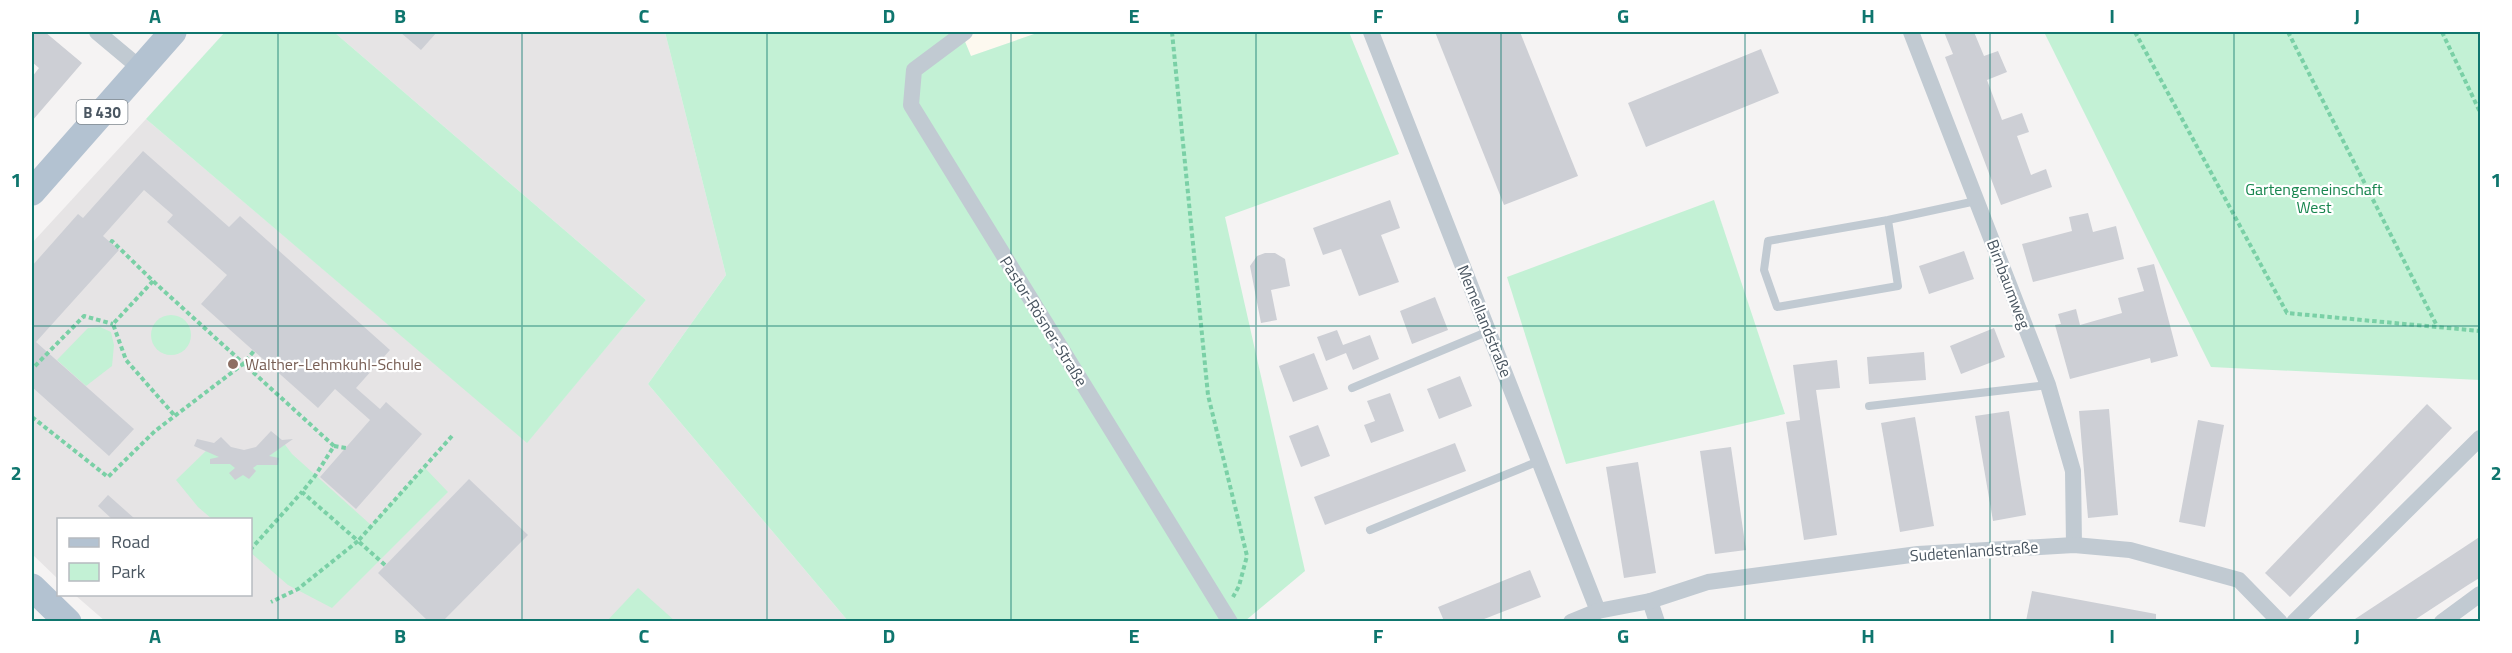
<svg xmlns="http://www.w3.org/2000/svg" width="2512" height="653" viewBox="0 0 2512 653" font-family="'Titillium Web',sans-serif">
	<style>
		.commercial { fill: #fdf9ef }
		.education { fill: #e6e4e5 }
		.green { fill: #c3f1d5 }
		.building { fill: #cdcfd5 }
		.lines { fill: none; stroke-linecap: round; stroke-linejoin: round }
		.path { stroke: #7ad0a6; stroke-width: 4; stroke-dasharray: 4.5 3; stroke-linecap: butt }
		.service { stroke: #c1cad2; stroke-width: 8 }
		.minor { stroke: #c1cad2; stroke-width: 16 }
		.primary { stroke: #b3c2d1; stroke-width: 27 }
		.grid { fill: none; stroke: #0f766e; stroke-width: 1.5; stroke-opacity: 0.55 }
		.education-dot { fill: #8d6e63; stroke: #fff; stroke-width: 2 }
		.labels { text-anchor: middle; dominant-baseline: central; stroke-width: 4.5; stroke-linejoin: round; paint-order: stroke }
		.shield { fill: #fff; stroke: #808990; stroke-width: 1.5 }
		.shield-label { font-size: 15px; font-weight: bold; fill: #4a5661 }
		.park-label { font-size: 16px; fill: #17864f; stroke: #fff }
		.street-label { font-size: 16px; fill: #4a5661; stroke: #fff }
		.education-label { font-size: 16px; fill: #785e54; stroke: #fff; text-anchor: start }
		.neatline { fill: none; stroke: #0f766e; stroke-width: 2 }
		.grid-label { font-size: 20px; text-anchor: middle; font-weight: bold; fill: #0f766e }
	</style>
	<rect width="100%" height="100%" fill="#f5f3f3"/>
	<!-- commercial -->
	<polygon class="commercial" points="961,32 1040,32 971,56"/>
	<!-- education -->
	<polygon class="education" points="334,32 665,32 726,275 648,384 848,621 105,621 75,595 250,594 250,520 58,520 58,579 32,554 32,243 146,119 527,442 646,300"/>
	<!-- green -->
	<g class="green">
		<polygon points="225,32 334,32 646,300 527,443 146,119"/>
		<polygon points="665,32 961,32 971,56 1040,32 1349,32 1399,154 1225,217 1305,571 1245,621 848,621 648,384 726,275"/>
		<polygon points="2044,32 2480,32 2480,380 2211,367"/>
		<polygon points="1714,200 1785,414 1566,464 1507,277"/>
		<circle cx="171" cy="335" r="20"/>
		<polygon points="100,327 111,332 114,345 112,366 86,386 57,360 88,328"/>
		<polygon points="283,442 292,454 371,525 424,467 448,492 332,608 288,585 251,553 250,520 212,519 198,507 176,480 209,448 262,462"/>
		<polygon points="638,588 675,621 607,621"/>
	</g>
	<!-- building -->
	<g class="building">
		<polygon points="32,32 45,32 82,63 32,121 32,77 39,68 32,62"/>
		<polygon points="400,32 437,32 421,50"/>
		<polygon points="1435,32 1520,32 1578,176 1504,205"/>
		<polygon points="1944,32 1974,32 1984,56 1998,51 2007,72 1987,80 2002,120 2022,113 2029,132 2017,136 2031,175 2046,169 2052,187 2001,205 1945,57 1953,54"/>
		<polygon points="1761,49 1779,93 1646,147 1628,103"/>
		<polygon points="143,151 229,227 240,216 390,350 356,388 380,409 386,402 422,434 356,509 320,477 370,420 335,389 318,408 201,304 227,275 167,222 173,215 144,190 103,236 119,250 36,342 134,429 109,456 32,387 32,266 78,214 83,218"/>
		<polygon points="1390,200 1400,228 1381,235 1399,282 1359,296 1341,249 1323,255 1313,228"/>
		<polygon points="2088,213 2093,232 2116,226 2124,259 2033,282 2022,244 2072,231 2069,217"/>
		<polygon points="1964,251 1974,279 1929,294 1919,266"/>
		<polygon points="1265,253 1275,253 1285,259 1290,286 1271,290 1277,320 1261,323 1250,266 1257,256"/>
		<polygon points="2154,264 2178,356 2151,363 2150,358 2070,379 2055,325 2061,324 2058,314 2076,309 2080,325 2122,313 2118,298 2144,291 2137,268"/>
		<polygon points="1435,297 1448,330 1412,344 1400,311"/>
		<polygon points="1994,328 2005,357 1961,374 1950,346"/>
		<polygon points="1337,330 1343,345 1370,335 1379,359 1353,370 1346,353 1326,361 1317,337"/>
		<polygon points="1924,352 1926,380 1869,384 1867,357"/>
		<polygon points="1314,353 1328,389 1293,402 1279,366"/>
		<polygon points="1837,360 1840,388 1816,390 1837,535 1804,540 1786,422 1800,420 1793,365"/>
		<polygon points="1460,376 1472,406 1439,419 1427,389"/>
		<polygon points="1390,393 1404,431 1371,443 1364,425 1375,421 1367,401"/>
		<polygon points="2427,404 2452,428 2290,597 2265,573"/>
		<polygon points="2109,409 2118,515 2088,518 2079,411"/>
		<polygon points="2009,411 2026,515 1993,521 1975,416"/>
		<polygon points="1915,417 1934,526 1900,532 1881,423"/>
		<polygon points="2198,420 2224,425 2205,527 2179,522"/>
		<polygon points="1318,425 1330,456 1301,467 1289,436"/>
		<polygon points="271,431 282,440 293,439 269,456 279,458 278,465 257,465 253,468 256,471 249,479 243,475 235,480 229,473 235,468 230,464 210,464 210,459 219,457 194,446 197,439 214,443 221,437 231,447 244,450 256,447"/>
		<polygon points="1455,443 1466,471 1325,525 1314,497"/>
		<polygon points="1731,447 1746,550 1715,554 1700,451"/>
		<polygon points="1638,462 1656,573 1624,578 1606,467"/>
		<polygon points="469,479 528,535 443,621 428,621 378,573"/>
		<polygon points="108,495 135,519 112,519 98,506"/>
		<polygon points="2481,536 2481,577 2468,585 2413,621 2352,621"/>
		<polygon points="1530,570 1541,597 1479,621 1444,621 1438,607"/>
		<polygon points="2032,591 2156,614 2156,621 2026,621"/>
	</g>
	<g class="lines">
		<!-- path -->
		<g class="path">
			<polyline points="1172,32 1208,395 1247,556 1239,586 1233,597"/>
			<polyline points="2135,32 2287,313 2480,331"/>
			<polyline points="2288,32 2437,326"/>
			<polyline points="2442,32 2480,112"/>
			<polyline points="111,243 112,241 153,281 334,446 315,476 302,492 358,541 298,589 271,602"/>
			<polyline points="153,281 113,324 126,360 175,416"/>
			<polyline points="35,366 84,316 113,324"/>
			<polyline points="32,417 108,477 155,431 243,364 254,351"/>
			<polyline points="334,446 346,448"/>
			<polyline points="250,550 302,492"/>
			<polyline points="385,565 358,541 452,436"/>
		</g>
		<!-- service -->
		<g class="service">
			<polyline points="1888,220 1898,286 1777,307 1764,270 1768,241 1888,220 1976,201"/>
			<polyline points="1352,388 1489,331"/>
			<polyline points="1869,406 2048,385"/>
			<polyline points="1370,530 1539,461"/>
		</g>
		<!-- minor -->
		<g class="minor">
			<polyline points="97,32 140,68"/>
			<polyline points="965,32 914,70 911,105 1230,622"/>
			<polyline points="1371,32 1598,611"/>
			<polyline points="1911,32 2048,385 2073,471 2074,545"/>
			<polyline points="1650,601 1657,622"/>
			<polyline points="1571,622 1598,611 1650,601 1708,582 1918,554 2074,545 2130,550 2239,580 2280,622"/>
			<polyline points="2294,622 2480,438"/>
			<polyline points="2442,622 2480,594"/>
		</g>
		<!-- primary -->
		<g class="primary">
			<polyline points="32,192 173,32"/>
			<polyline points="32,587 68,622"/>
		</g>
	</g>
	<!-- grid -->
	<path class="grid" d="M278,32V622M522,32V622M767,32V622M1011,32V622M1256,32V622M1501,32V622M1745,32V622M1990,32V622M2234,32V622M32,326H2480"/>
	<!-- markers -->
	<circle class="education-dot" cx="233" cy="364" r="6"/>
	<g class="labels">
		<!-- shield labels -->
		<rect class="shield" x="76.5" y="100" width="51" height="24" rx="4.5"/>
		<g class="shield-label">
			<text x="102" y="112">B 430</text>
		</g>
		<!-- park labels -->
		<g class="park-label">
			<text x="2314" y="189">Gartengemeinschaft<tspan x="2314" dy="18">West</tspan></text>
		</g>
		<!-- street labels -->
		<g class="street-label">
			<text transform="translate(2009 284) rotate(69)">Birnbaumweg</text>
			<text transform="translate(1044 321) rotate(58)">Pastor-Rösner-Straße</text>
			<text transform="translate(1485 321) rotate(68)">Memellandstraße</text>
			<text transform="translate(1974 551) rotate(-4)">Sudetenlandstraße</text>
		</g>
		<!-- education labels -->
		<g class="education-label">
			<text x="245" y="364">Walther-Lehmkuhl-Schule</text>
		</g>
	</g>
	<!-- border -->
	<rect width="2512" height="653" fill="none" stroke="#ffffff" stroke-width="66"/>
	<!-- legend -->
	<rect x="57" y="518" width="195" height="78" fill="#ffffff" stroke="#b7bbc0" stroke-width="1.5"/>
	<rect x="69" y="538" width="30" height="9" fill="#b3c2d1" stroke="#b7bbc0" stroke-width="1.5"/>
	<text x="111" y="548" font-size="18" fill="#4a5661">Road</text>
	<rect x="69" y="563" width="30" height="18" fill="#c3f1d5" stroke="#b7bbc0" stroke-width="1.5"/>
	<text x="111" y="578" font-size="18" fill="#4a5661">Park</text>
	<rect x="33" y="33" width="2446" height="587" class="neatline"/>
	<g class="grid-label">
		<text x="155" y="23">A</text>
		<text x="400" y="23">B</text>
		<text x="644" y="23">C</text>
		<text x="889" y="23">D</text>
		<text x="1134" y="23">E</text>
		<text x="1378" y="23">F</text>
		<text x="1623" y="23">G</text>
		<text x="1868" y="23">H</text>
		<text x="2112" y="23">I</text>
		<text x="2357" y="23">J</text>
		<text x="16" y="187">1</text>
		<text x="2496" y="187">1</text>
		<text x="16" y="480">2</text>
		<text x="2496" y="480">2</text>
		<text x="155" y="643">A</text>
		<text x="400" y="643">B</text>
		<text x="644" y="643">C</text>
		<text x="889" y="643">D</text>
		<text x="1134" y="643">E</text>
		<text x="1378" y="643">F</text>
		<text x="1623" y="643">G</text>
		<text x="1868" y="643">H</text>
		<text x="2112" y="643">I</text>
		<text x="2357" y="643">J</text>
	</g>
</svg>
